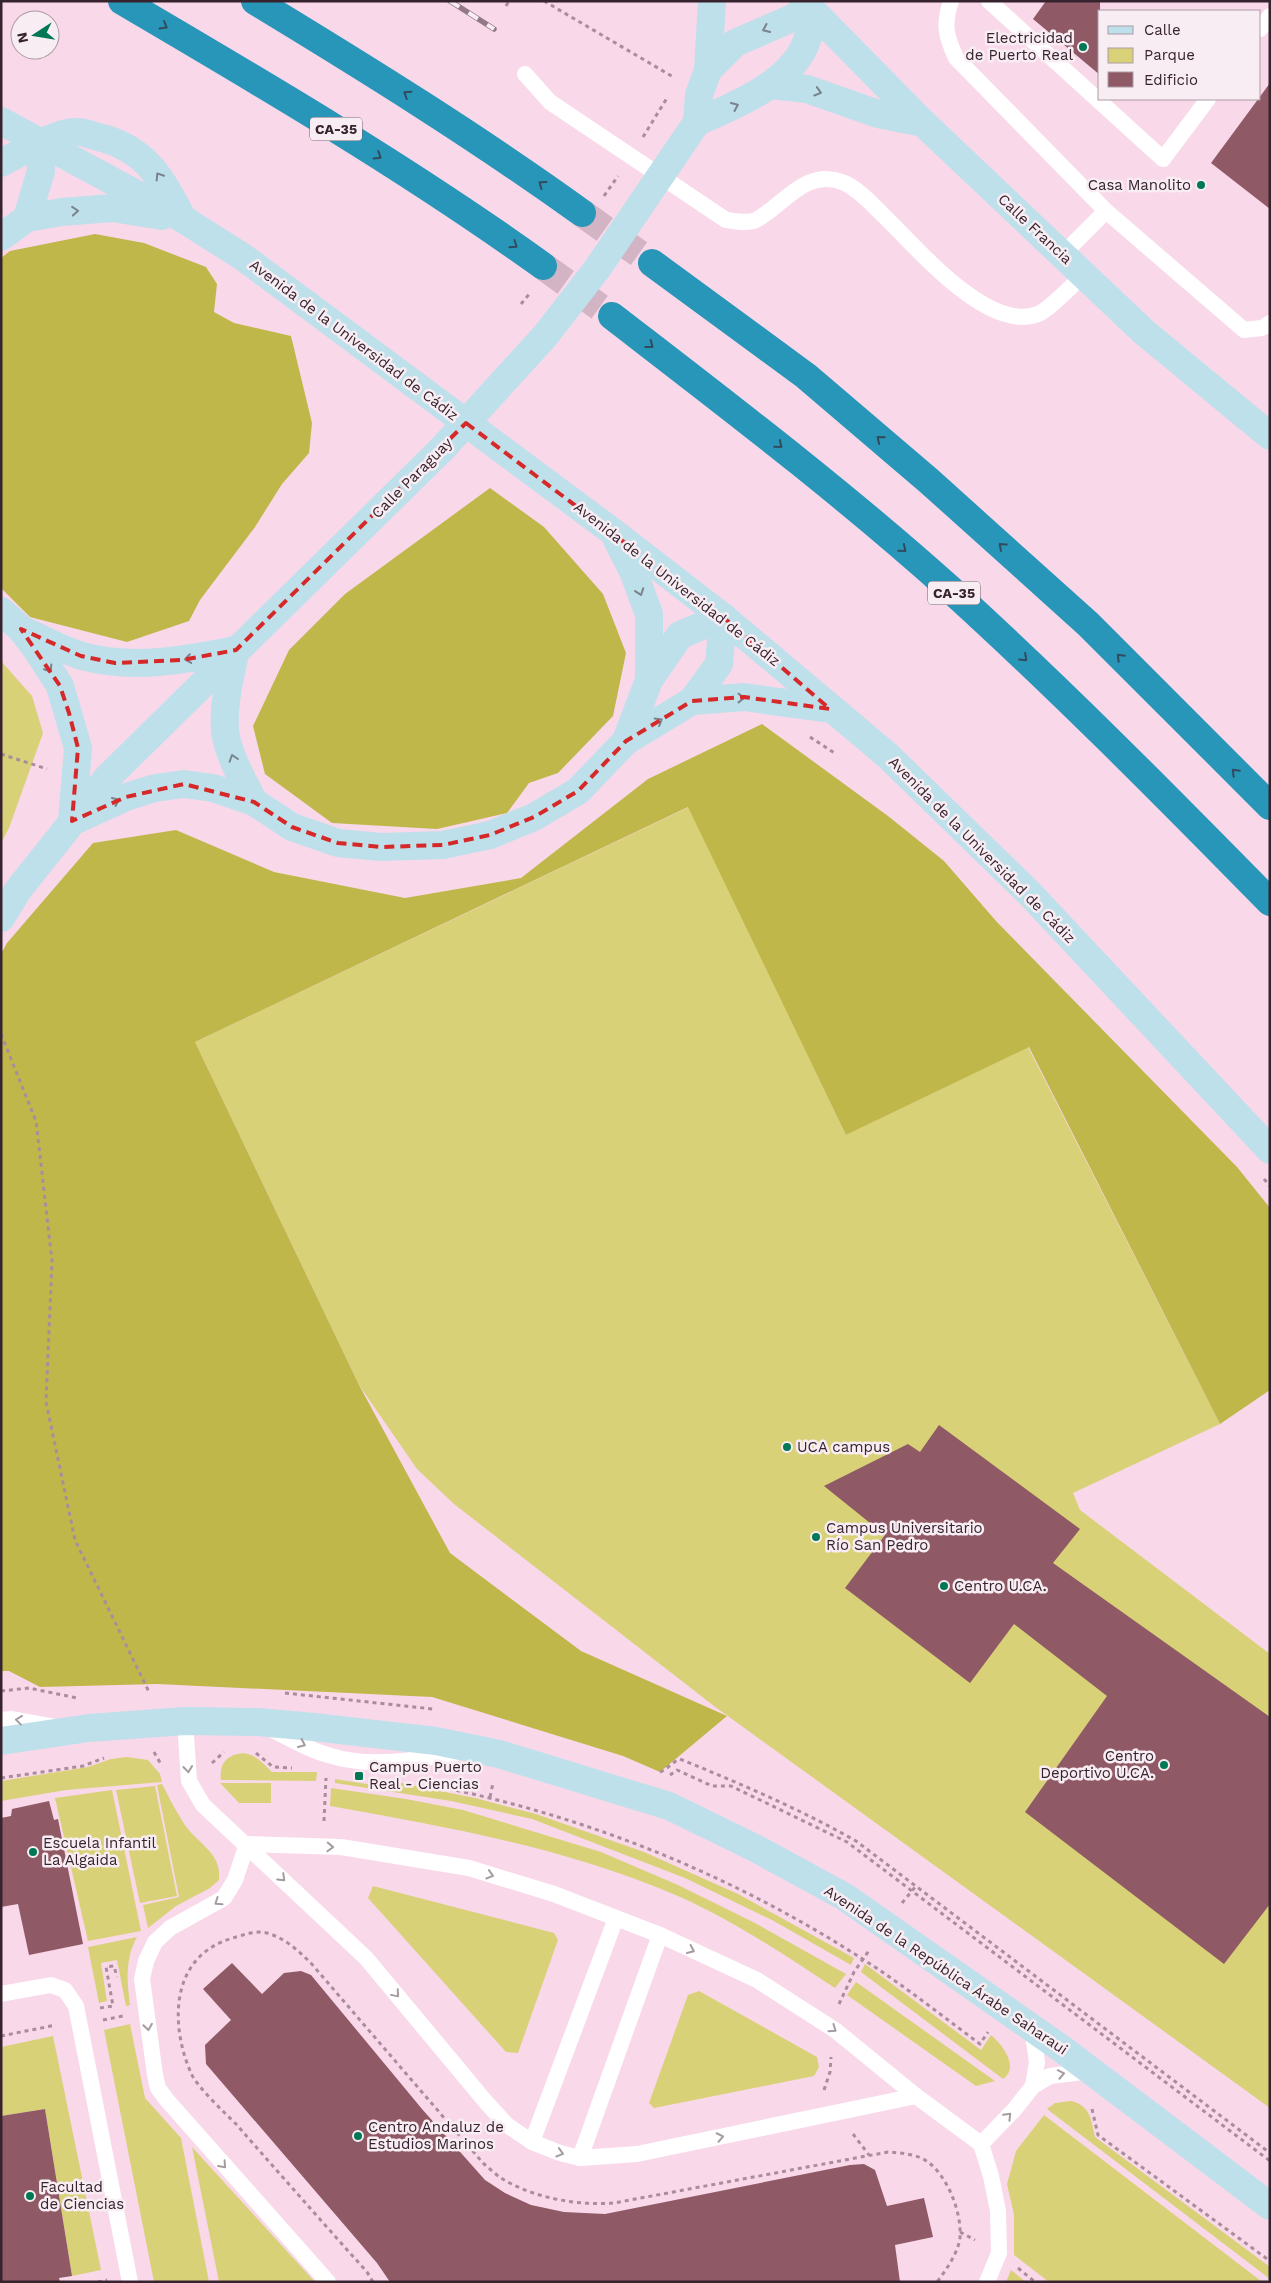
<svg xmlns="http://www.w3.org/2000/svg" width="1271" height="2283" viewBox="0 0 1271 2283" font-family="'Work Sans',sans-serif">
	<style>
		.green { fill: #d9d178 }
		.forest { fill: #c0b74a }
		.building { fill: #8f5966 }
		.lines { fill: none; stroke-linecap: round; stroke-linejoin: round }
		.highway-tunnel { stroke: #d2b4c4; stroke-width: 28; stroke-dasharray: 28 14; stroke-linecap: butt }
		.path { stroke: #a98d9c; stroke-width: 3; stroke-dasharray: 4 4; stroke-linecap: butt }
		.lane { stroke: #fff; stroke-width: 16 }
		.secondary { stroke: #bee0ea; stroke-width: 28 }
		.highway { stroke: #2896b8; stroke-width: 28 }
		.rail-casing { stroke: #937987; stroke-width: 5.5 }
		.rail { stroke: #f8edf2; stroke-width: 4; stroke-dasharray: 11; stroke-linecap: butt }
		.oneway { stroke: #324b5e }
		.oneway2 { stroke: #7a828c }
		.oneway3 { stroke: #a59ca1 }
		.marked { fill: none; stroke: #d62828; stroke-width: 4; stroke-dasharray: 10 6; stroke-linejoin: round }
		.poi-dot { fill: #007855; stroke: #f8edf2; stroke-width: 2 }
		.labels { text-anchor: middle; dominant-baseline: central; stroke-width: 5; stroke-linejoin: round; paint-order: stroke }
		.shield { fill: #f8edf2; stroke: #716069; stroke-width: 1 }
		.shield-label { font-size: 14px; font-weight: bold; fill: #37232e }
		.poi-label { font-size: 15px; fill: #37232e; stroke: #f8edf2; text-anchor: start }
		.street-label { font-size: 15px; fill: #37232e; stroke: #f8edf2 }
	</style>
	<rect width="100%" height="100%" fill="#f9d8ea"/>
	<!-- green -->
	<g class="green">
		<polygon points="1,661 32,696 43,733 9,828 1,843"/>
		<polygon points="689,807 846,1135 1028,1047 1220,1424 1073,1493 1080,1510 1270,1654 1270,2108 714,1706 454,1504 417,1469 359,1385 195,1042"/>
		<path d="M243,1753C257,1755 262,1763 272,1772H317L316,1781L221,1780C219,1764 226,1755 243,1753Z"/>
		<polygon points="127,1757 148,1760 160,1774 162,1782 66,1790 1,1801 1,1781 88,1767 111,1759"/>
		<polygon points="376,1778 475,1798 536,1814 644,1852 738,1894 854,1958 851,1965 772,1920 685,1878 532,1819 451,1801 335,1783 335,1779 373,1785"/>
		<polygon points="220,1783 271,1783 271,1803 239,1803"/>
		<path d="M162,1784C169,1797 175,1810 183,1822C196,1844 222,1851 219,1880L210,1888L176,1906L148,1928L143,1905L179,1897L157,1785Z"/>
		<polygon points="155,1786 177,1896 140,1903 116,1790"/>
		<path d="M331,1788L406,1799L463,1810L601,1852L678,1885L755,1923L846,1974L835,1988C785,1955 734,1921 678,1896C568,1848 447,1827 330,1806Z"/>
		<polygon points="112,1790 141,1931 88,1941 55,1798"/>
		<polygon points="373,1886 554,1933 558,1940 518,2053 506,2052 368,1898"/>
		<path d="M137,1937C125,1958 127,1982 130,2005L126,2006L117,1960L101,1963L107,2001L99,2003L88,1947Z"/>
		<path d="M865,1964L981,2050L991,2035C1002,2044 1020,2067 1003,2079L861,1972Z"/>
		<polygon points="856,1982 995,2081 976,2086 847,1995"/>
		<polygon points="699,1991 817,2057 819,2067 814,2076 654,2108 649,2103 688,1995"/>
		<polygon points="130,2024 145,2098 181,2138 209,2282 154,2282 104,2030"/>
		<polygon points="53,2036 101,2270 72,2276 45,2109 1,2116 1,2047"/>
		<path d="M1071,2101C1091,2106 1091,2120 1095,2137L1270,2267V2279L1047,2109L1055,2103Z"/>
		<polygon points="1044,2115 1261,2281 1049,2282 1014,2255 1014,2215 1007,2184 1016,2151"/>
		<polygon points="192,2147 315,2282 219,2282"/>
		<polygon points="1011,2270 1026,2282 1006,2282"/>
	</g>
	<!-- forest -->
	<g class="forest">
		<polygon points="95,234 144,243 206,267 217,284 214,312 234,323 291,336 312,423 309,453 282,484 255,527 200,600 189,621 127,642 30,617 1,588 1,258 10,251"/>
		<polygon points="490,488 544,527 603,594 626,653 613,716 558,773 529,783 507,813 437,829 332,823 265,774 253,726 289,650 345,594"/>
		<polygon points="762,724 888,816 944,861 996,921 1237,1167 1270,1208 1270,1390 1220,1424 1029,1047 846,1135 688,807 195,1042 359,1385 450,1553 581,1651 727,1716 660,1772 623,1756 432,1697 157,1684 40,1687 9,1671 1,1671 1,954 7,943 93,843 176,830 274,872 405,898 521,878 648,779"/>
	</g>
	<!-- building -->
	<g class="building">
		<polygon points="1046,1 1100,1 1100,75 1033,19"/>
		<polygon points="1270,83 1270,209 1211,163"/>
		<polygon points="939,1425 1080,1529 1053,1563 1270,1717 1270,1904 1224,1964 1025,1812 1107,1696 1014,1624 970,1683 845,1588 885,1535 824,1486 908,1444 920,1452"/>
		<polygon points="49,1801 54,1820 58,1819 83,1944 29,1955 18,1904 1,1907 1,1818 11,1816 12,1809"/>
		<polygon points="232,1963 262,1994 284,1973 301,1971 311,1975 422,2109 485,2180 505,2193 531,2205 564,2212 605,2214 850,2165 864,2164 875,2170 887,2206 924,2198 933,2237 895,2245 900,2282 390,2282 377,2263 206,2064 205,2045 231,2020 203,1989"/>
		<polygon points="45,2109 72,2276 59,2278 60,2282 1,2282 1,2116"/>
	</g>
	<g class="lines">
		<!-- highway-tunnel -->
		<g class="highway-tunnel">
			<polyline points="582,213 652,263"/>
			<polyline points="543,266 612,316"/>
		</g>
		<!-- path -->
		<g class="path">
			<polyline points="544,1 675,78"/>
			<polyline points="506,6 509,1"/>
			<polyline points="643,137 667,98"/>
			<polyline points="604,196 618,176"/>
			<polyline points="521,304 531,292"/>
			<polyline points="810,737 836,754"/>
			<polyline points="1,754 47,769"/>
			<polyline points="1,1034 36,1121 52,1261 46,1402 75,1540 149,1692"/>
			<polyline points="1264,1179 1270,1186"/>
			<polyline points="1,1691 29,1688 77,1698"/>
			<polyline points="285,1693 433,1709"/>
			<polyline points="154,1752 162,1766"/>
			<polyline points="256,1753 273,1767 292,1768"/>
			<polyline points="212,1763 224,1752"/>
			<path d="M660,1772C668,1769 672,1762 680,1759C741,1784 800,1809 856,1841L1270,2153"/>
			<polyline points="670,1775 677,1770 712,1786 731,1786 847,1842 1270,2161"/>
			<polyline points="1,1778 83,1766 104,1758"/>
			<path d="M425,1784C579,1813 729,1873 861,1958C902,1984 941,2015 980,2044L988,2032"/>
			<polyline points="490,1797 493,1783"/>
			<polyline points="324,1821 326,1778"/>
			<polyline points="902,1903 916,1886"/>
			<polyline points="839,2004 854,1972 870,1949"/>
			<polyline points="100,2008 113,2006 106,1967 114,1966 117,1977"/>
			<polyline points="103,2020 123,2016"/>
			<polyline points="1,2036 56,2025"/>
			<polyline points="824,2090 830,2072 831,2057"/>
			<polyline points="1092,2109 1098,2135 1270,2261"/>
			<polyline points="853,2134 869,2155"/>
			<polyline points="960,2232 975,2240"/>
			<polyline points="1018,2268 1035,2282"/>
			<polyline points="98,2282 107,2280"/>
			<path d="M373,2282L367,2272C323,2223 279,2173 236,2124C224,2112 197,2087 191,2073C169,2023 171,1955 233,1938C243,1935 257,1930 267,1933C285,1938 297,1950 310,1962L483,2163C489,2168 495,2174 501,2178C533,2198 578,2206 614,2203L888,2152C902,2153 917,2154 928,2162C948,2177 962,2213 960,2238C958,2253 946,2270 937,2282"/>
		</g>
		<!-- lane -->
		<g class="lane">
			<path d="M951,1C943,25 946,36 956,58L1106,211L1062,255"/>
			<polyline points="989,1 1163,159 1208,99"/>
			<polyline points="1260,29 1270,16"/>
			<path d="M525,74L550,102L726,220C735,221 747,224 756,220C783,206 805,168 842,182C856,187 870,202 880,212C914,244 987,334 1038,314C1049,310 1073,284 1084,275"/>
			<polyline points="1106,211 1244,330 1262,328 1270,323"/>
			<polyline points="1,1720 12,1719 56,1727"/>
			<polyline points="185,1721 189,1781 203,1805 366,1958 485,2101 507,2125 532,2142 560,2153 580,2158 637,2154 916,2096 981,2144 991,2176 998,2211 999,2253 987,2282"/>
			<path d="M271,1729C289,1738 308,1750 328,1755C371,1769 418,1760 462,1752"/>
			<polyline points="247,1844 341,1847 469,1868 554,1894 660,1935 757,1980 835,2030 916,2096"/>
			<polyline points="247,1844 235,1880 224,1898 170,1928 155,1942 146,1961 142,1979 155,2075 158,2088 166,2099 328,2282"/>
			<polyline points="1,1994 51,1985 65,1990 76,2006 130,2282"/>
			<polyline points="1032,2028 1037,2062 1033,2086"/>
			<polyline points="532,2142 616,1918"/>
			<polyline points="981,2144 1014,2110 1033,2086 1050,2076 1091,2071"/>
			<polyline points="580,2158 660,1935"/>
		</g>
		<!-- secondary -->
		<g class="secondary">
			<polyline points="803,1 923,123 1144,332 1270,436"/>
			<polyline points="708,70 735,43 811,10"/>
			<polyline points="770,85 807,89 878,114 923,123"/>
			<polyline points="1,121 183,219 243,257 613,532 723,617 887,755 1030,894 1270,1150"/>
			<path d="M697,122C735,106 796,81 808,37C810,29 810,19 811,10"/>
			<path d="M1,163C18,154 57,132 75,132C82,131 91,135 98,137C146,148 162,179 183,219"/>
			<polyline points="27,218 41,171 40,143"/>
			<polyline points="1,237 27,218 62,212 112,208 162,216"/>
			<polyline points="617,540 633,571 649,614 649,680"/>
			<polyline points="1,611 21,629 37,650 60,686 78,748 72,821"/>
			<path d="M22,630C41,638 62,650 82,656C133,670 185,660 236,650"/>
			<path d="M236,650C230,676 223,704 225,731C227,752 244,783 254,802"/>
			<polyline points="692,701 744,697 830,709"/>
			<polyline points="626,741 649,680 680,635 723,617"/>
			<polyline points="78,819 126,797 155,788 184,784 213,788 254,802 292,827 338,843 381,847 443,845 490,835 534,817 578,791 626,741 692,701 719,664 723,617"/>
			<polyline points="1,918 18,890 108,777 442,449 545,336 597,269 697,122 699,95 708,70 712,1"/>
			<polyline points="1,1741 89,1728 185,1721 258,1722 314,1727 436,1741 499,1754 669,1806 757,1849 845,1897 1062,2049 1270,2206"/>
		</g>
		<!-- highway -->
		<g class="highway">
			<path d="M122,1C265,85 408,169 543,266"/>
			<path d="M255,1C367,69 475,136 582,213"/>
			<polyline points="652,263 806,376 929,481 1088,624 1270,806"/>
			<path d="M612,316C726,404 842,492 950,589C1060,689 1165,795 1270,902"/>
		</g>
		<defs>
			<polyline id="rail" points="450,1 494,29"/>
		</defs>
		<!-- rail casing -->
		<use href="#rail" class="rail-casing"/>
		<!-- rail -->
		<use href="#rail" class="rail"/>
	</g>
	<!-- one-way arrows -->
	<defs><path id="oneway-chevron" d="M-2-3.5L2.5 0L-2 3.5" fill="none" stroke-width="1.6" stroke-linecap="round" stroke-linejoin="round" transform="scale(1.25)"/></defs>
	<g class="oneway">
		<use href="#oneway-chevron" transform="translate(164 26) rotate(30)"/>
		<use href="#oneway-chevron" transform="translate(407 94) rotate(-147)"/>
		<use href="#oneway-chevron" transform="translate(378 156) rotate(32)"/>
		<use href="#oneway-chevron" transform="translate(542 184) rotate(-144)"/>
		<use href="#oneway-chevron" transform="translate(514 245) rotate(35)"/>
		<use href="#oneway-chevron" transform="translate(650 345) rotate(38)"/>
		<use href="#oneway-chevron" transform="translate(880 439) rotate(-140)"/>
		<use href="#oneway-chevron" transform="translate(779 445) rotate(39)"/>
		<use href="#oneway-chevron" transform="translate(1002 546) rotate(-138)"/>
		<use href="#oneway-chevron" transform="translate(903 549) rotate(40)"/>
		<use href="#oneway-chevron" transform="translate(1120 657) rotate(-135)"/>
		<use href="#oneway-chevron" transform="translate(1024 658) rotate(43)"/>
		<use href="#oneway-chevron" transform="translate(1235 772) rotate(-135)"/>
	</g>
	<g class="oneway2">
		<use href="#oneway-chevron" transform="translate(766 29) rotate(156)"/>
		<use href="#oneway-chevron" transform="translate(818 92) rotate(17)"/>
		<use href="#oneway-chevron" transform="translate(735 106) rotate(-24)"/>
		<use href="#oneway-chevron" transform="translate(159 176) rotate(-123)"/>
		<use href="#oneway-chevron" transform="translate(75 211) rotate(-5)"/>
		<use href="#oneway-chevron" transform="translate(640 592) rotate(70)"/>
		<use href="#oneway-chevron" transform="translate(188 659) rotate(171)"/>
		<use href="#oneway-chevron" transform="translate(49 669) rotate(57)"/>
		<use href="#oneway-chevron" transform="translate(741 698)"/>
		<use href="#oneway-chevron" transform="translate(659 721) rotate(-31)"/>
		<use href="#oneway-chevron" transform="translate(233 758) rotate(-108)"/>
		<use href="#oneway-chevron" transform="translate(116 801) rotate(-24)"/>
	</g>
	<g class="oneway3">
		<use href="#oneway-chevron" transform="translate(19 1720) rotate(-173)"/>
		<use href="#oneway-chevron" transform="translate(302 1744) rotate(25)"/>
		<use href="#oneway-chevron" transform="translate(188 1769) rotate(84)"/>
		<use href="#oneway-chevron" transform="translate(330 1847) rotate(2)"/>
		<use href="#oneway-chevron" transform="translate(490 1875) rotate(17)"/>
		<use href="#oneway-chevron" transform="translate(282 1878) rotate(44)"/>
		<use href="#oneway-chevron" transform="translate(218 1902) rotate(145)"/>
		<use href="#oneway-chevron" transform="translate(691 1950) rotate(25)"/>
		<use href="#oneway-chevron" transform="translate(396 1994) rotate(50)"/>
		<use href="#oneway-chevron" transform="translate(148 2027) rotate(81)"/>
		<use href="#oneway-chevron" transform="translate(833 2029) rotate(35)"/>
		<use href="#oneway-chevron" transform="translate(1061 2074) rotate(-11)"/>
		<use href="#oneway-chevron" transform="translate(1008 2116) rotate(-46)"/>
		<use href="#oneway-chevron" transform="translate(720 2137) rotate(-12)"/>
		<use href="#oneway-chevron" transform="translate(560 2153) rotate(17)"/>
		<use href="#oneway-chevron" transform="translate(223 2165) rotate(48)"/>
	</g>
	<!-- marked area -->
	<path class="marked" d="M466,423L723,617L830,709L744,697L692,701L626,741L578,791L534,817L490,835L443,845L381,847L338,843L292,827L254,802L184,784L126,797L72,821L78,748L69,713L60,686L21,629L81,656L115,663L182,660L236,650Z"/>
	<!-- markers -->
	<g class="poi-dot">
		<circle cx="1083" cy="47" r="5"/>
		<circle cx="1201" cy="185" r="5"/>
		<circle cx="787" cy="1447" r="5"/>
		<circle cx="816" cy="1537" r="5"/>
		<circle cx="944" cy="1586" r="5"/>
		<circle cx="1164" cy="1765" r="5"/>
		<rect x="354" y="1771" width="10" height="10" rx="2.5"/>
		<circle cx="33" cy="1852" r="5"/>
		<circle cx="358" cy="2136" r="5"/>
		<circle cx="30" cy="2196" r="5"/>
	</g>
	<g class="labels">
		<!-- shield labels -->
		<g class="shield">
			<rect x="310" y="117.5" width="52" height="23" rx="4"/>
			<rect x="928" y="581.5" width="52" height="23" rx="4"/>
		</g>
		<g class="shield-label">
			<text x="336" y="129">CA-35</text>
			<text x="954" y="593">CA-35</text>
		</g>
		<!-- poi labels -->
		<g class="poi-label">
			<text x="1073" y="38" text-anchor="end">Electricidad<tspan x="1073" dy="17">de Puerto Real</tspan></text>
			<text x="1191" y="185" text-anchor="end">Casa Manolito</text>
			<text x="797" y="1447">UCA campus</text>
			<text x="826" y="1528">Campus Universitario<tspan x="826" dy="17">Río San Pedro</tspan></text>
			<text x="954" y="1586">Centro U.CA.</text>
			<text x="1154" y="1756" text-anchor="end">Centro<tspan x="1154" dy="17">Deportivo U.CA.</tspan></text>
			<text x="369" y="1767">Campus Puerto<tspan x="369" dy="17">Real - Ciencias</tspan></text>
			<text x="43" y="1843">Escuela Infantil<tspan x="43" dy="17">La Algaida</tspan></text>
			<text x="368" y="2127">Centro Andaluz de<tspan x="368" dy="17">Estudios Marinos</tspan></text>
			<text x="40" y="2187">Facultad<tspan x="40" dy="17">de Ciencias</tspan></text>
		</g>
		<!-- street labels -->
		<g class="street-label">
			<text transform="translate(1035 229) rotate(43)">Calle Francia</text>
			<text transform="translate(354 340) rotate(37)">Avenida de la Universidad de Cádiz</text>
			<text transform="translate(412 478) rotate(-45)">Calle Paraguay</text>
			<text transform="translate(677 584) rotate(38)">Avenida de la Universidad de Cádiz</text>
			<text transform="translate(982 850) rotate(45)">Avenida de la Universidad de Cádiz</text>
			<text transform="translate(946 1970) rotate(34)">Avenida de la República Árabe Saharaui</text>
		</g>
	</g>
	<!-- border -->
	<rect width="1271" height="2283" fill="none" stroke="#37232e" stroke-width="5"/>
	<!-- legend -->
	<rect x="1098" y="10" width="162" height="90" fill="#f8edf2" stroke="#ab9ca4"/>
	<rect x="1108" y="26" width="25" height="8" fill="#bee0ea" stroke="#ab9ca4"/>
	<text x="1144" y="35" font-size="15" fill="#37232e">Calle</text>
	<rect x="1108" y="48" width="25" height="15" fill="#d9d178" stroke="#ab9ca4"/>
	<text x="1144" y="60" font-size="15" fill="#37232e">Parque</text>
	<rect x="1108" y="72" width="25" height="15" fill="#8f5966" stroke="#ab9ca4"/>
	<text x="1144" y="85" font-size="15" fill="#37232e">Edificio</text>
	<!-- north arrow -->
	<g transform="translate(35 35) rotate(258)"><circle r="24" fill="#f8edf2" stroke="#ab9ca4"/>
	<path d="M0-4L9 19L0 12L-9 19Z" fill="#007855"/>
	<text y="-8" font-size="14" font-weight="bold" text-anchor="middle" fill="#37232e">N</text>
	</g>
</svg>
